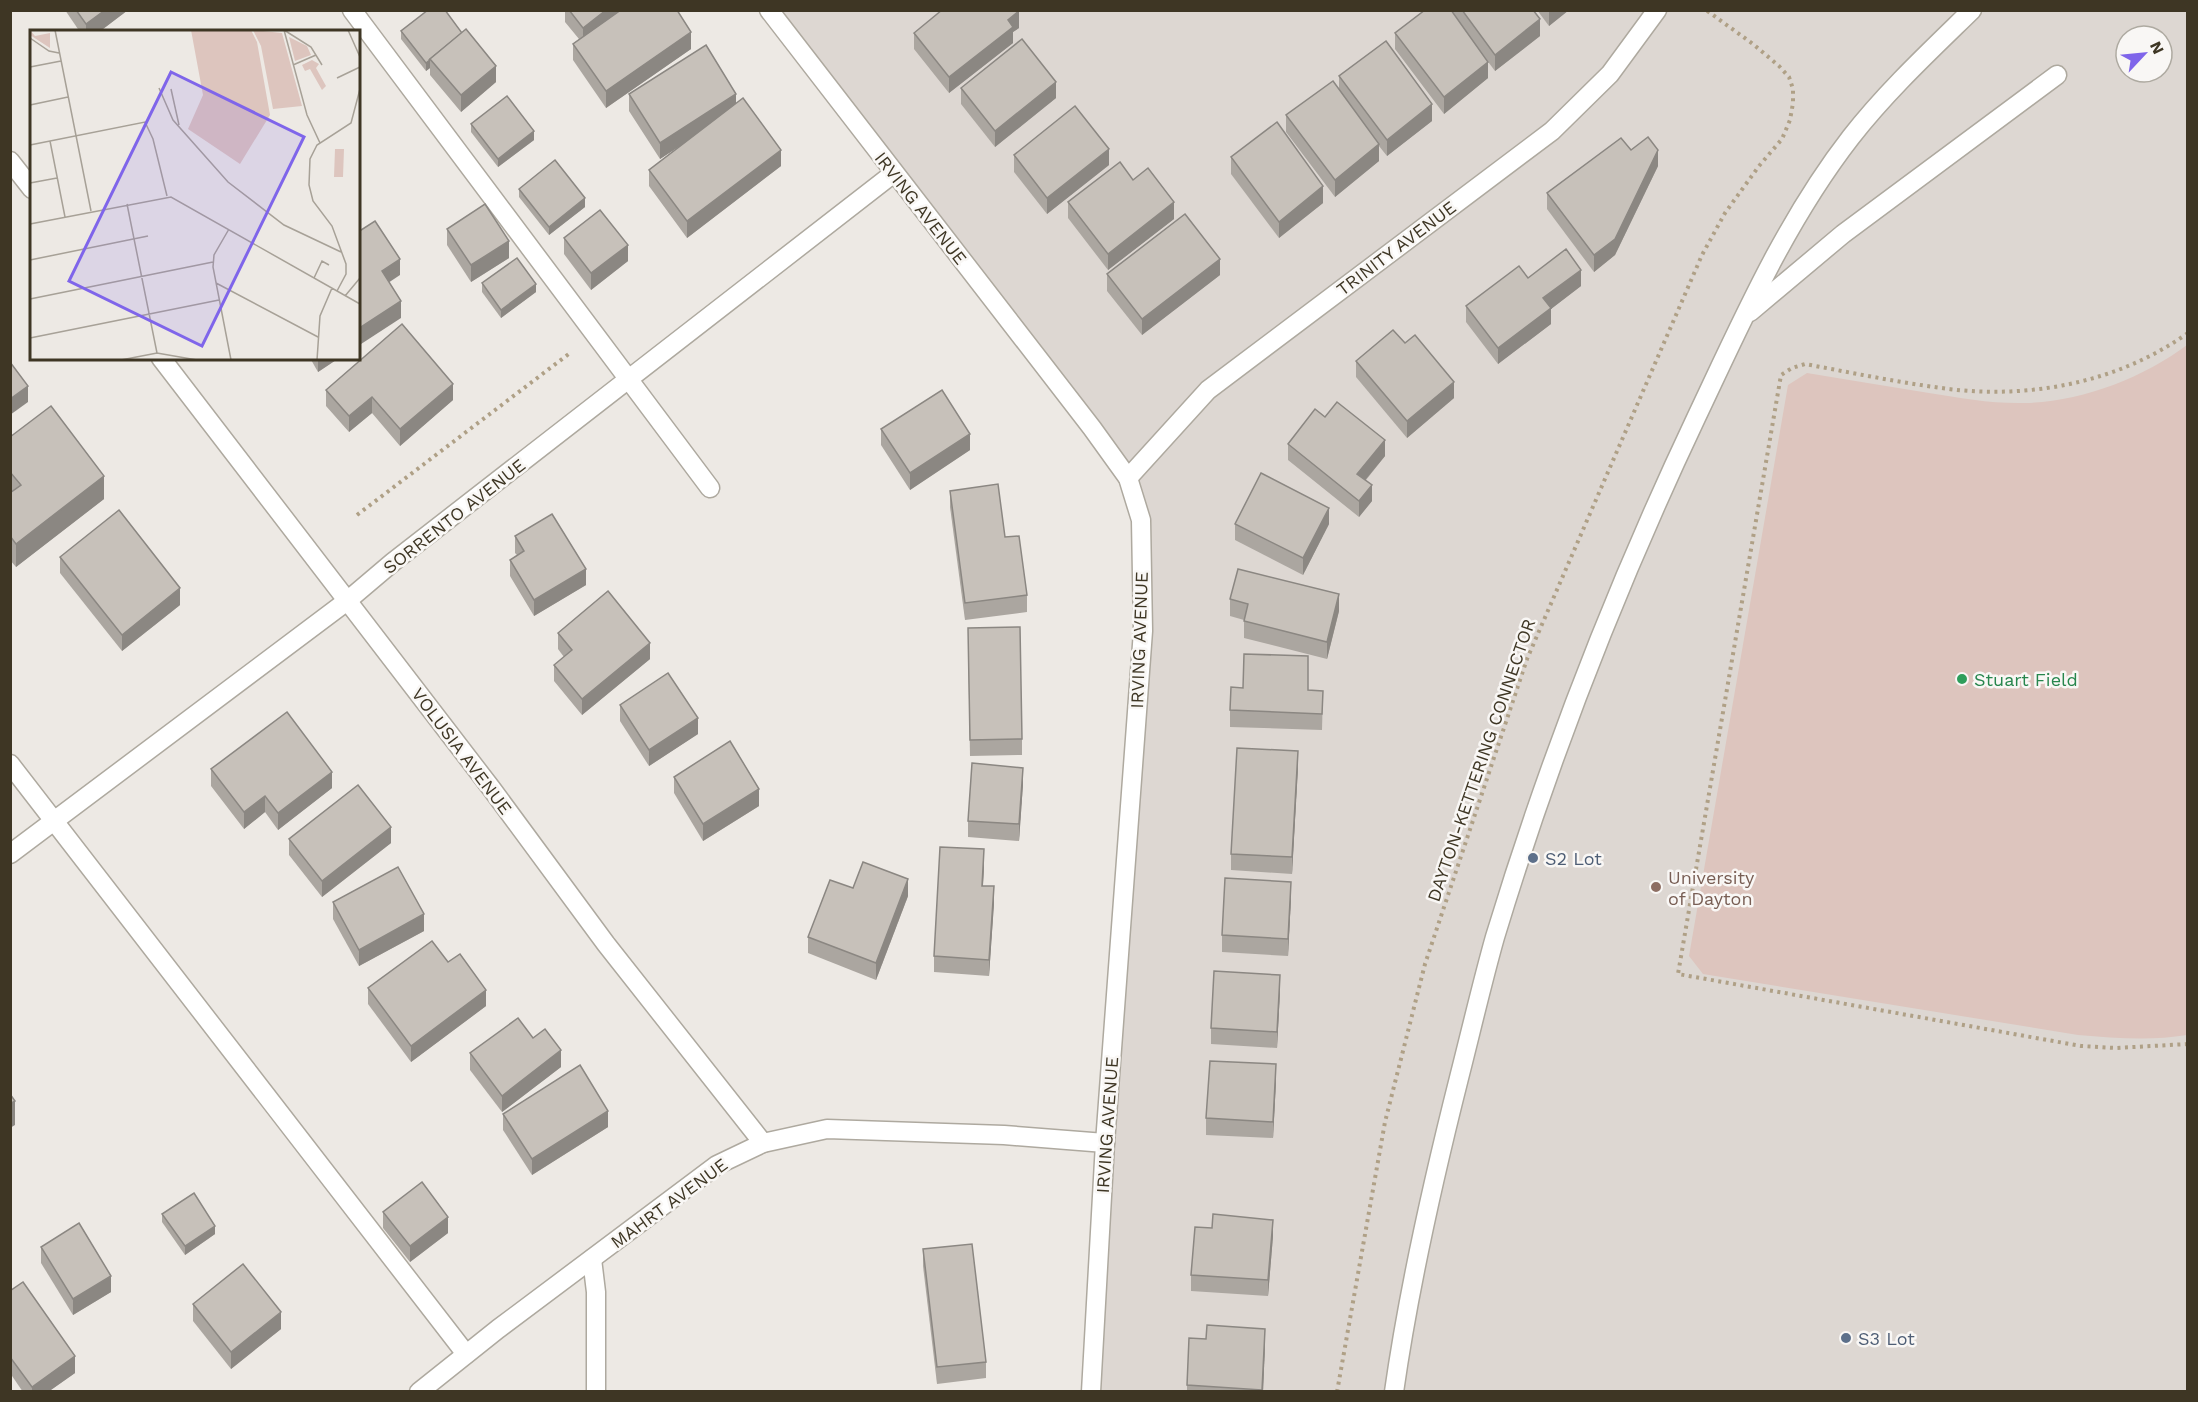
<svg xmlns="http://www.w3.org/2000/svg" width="2198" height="1402" viewBox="0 0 2198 1402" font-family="'Work Sans',sans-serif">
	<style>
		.built { fill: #ddd7d2; fill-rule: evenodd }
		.green { fill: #ddc5be }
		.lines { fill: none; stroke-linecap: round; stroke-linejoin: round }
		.service-casing { stroke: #aea99f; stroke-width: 21 }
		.minor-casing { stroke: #aea99f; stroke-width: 21 }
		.tertiary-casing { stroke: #aea99f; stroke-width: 21 }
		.path { stroke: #afa086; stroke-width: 4; stroke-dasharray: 3 4.5; stroke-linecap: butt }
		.service { stroke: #fff; stroke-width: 18 }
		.minor { stroke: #fff; stroke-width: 18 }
		.tertiary { stroke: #fff; stroke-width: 18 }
		.wall { fill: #aba6a0 }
		.shaded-wall { fill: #8b8782 }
		.building { fill: #c7c1ba; stroke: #8b8782; stroke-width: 1.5 }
		.leisure-dot { fill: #2e9e5b; stroke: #f9f7f5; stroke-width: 2 }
		.service-dot { fill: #5c6f8a; stroke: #f9f7f5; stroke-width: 2 }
		.education-dot { fill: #8d6e63; stroke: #f9f7f5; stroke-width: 2 }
		.labels { text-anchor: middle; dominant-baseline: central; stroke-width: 5; stroke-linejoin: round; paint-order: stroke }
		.street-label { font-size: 18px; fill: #3e3624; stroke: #f9f7f5 }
		.leisure-label { font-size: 18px; fill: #27864d; stroke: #f9f7f5; text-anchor: start }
		.service-label { font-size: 18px; fill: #4e5e75; stroke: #f9f7f5; text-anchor: start }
		.education-label { font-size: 18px; fill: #785e54; stroke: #f9f7f5; text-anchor: start }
		.inset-road { fill: none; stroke: #a7a197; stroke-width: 1.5 }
		.view { fill: #7f65ea; fill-opacity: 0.15; stroke: #7f65ea; stroke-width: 3 }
		.inset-edge { fill: none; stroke: #3e3624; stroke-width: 3 }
	</style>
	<rect width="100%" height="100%" fill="#ede9e4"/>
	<!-- built -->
	<path class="built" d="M770,11H2187V1391H1091L1143,631L1128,478ZM2126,36H2162V72H2126Z"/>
	<!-- green -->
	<path class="green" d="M2187,345V1035C2151,1041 2115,1038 2078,1035L1703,974L1689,956L1788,385L1807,373C1847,380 1888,386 1929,393C1961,398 1993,404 2025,403C2081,402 2143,378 2187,345Z"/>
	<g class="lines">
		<defs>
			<g id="service">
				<polyline points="352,10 710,488"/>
				<polyline points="1750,312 1843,234 2057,75"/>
				<polyline points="10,764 466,1354"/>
				<path d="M1394,1392C1409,1286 1433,1181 1459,1078C1471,1031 1482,983 1495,937C1549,759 1617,585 1696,418C1742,321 1785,222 1851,137C1887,91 1930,51 1972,10"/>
			</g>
			<g id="minor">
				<polyline points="10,161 32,189"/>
				<polyline points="161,358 491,788 606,944 763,1143"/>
				<polyline points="1128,478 1208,390 1552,131 1610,74 1657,10"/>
				<polyline points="10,854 347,601 393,562 894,173"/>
				<polyline points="592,1259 596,1292 596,1392"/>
				<polyline points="419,1392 498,1329 717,1165 763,1143 827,1129 1004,1135 1105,1143"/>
			</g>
			<polyline id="tertiary" points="769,10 1092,428 1128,478 1141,520 1143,631 1105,1143 1091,1392"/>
		</defs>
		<!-- service casing -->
		<use href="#service" class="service-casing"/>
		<!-- minor casing -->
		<use href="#minor" class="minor-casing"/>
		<!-- tertiary casing -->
		<use href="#tertiary" class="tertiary-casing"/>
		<!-- path -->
		<g class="path">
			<path d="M2188,333C2119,382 2032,399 1949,389C1901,383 1853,373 1805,364L1792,368L1781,375L1678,974L2081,1046L2116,1048L2188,1044"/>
			<polyline points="357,515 570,353"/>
			<polyline points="1337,1392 1385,1122 1425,964 1527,659 1702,255 1725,213 1759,166 1782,139 1790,120 1793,103 1793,89 1789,77 1779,66 1753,44 1706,10"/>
		</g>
		<!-- service -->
		<use href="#service" class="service"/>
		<!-- minor -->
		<use href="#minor" class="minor"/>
		<!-- tertiary -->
		<use href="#tertiary" class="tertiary"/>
	</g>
	<!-- wall -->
	<g class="wall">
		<polygon points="65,10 128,10 99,32 80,32"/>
		<polygon points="565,10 677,10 691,49 606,108 573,60 573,44 579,39 565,22"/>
		<polygon points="1425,10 1533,10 1540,36 1495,71 1480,51 1488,78 1444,114 1395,49 1395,33"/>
		<polygon points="1537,10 1569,10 1549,26"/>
		<polygon points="1019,28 1013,32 1013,43 949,93 914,49 914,33"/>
		<polygon points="401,31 496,82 461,112 430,75 430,68 426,71 401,39"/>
		<polygon points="1339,76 1432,121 1387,156 1379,146 1379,161 1335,197 1286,132 1286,115 1339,88"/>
		<polygon points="961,88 1056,98 995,147 961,104"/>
		<polygon points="629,94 736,104 781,166 687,238 649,186 649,170 682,144 660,159 629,111"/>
		<polygon points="471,124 534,140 498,167 471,132"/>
		<polygon points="1631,150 1658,166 1615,255 1594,272 1547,209 1547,193"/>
		<polygon points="1014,155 1109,165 1047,214 1014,172"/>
		<polygon points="1231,157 1323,203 1279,238 1231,174"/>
		<polygon points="519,189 585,207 549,235 519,197"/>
		<polygon points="1068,202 1174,219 1108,270 1068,218"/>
		<polygon points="447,229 509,258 471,282 447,245"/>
		<polygon points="564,238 628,261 591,290 564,254"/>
		<polygon points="1107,274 1220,275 1142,335 1107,291"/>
		<polygon points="1528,278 1581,286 1551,309 1551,324 1498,364 1466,322 1466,306"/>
		<polygon points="482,283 536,292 501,318 482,292"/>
		<polygon points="1405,343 1454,398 1407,438 1356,377 1356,361"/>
		<polygon points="310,358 339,358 318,372"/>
		<polygon points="326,390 453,400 400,446 372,413 349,432 326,406"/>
		<polygon points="881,429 970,450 910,490 881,445"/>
		<polygon points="10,437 104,499 16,567 10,560"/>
		<polygon points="1288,444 1385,456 1366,480 1372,501 1359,517 1288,460"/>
		<polygon points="950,491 1005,537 1027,595 1027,612 965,620 950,507"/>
		<polygon points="1235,524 1329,524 1303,575 1235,540"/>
		<polygon points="515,536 586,585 534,616 510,576 510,560 517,555 515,553"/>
		<polygon points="60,557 180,605 122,651 60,573"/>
		<polygon points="1230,599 1339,611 1327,659 1244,638 1244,620 1230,616"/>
		<polygon points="558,633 650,659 582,715 554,681 554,665 564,657 558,649"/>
		<polygon points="968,644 1022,739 1022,755 970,756"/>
		<polygon points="1323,691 1322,730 1230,727 1230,710"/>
		<polygon points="620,705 698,734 649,766 620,721"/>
		<polygon points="1298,767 1292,874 1231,870 1231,854"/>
		<polygon points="211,769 332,788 278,830 265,812 244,829 211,786"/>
		<polygon points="674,777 759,806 703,841 674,793"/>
		<polygon points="1023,784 1019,841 968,837 968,821"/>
		<polygon points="289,839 391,843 322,897 289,855"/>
		<polygon points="984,866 983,886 994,903 989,976 934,972 934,956"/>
		<polygon points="853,888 908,896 876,980 808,953 808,937"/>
		<polygon points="1291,898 1288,956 1222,952 1222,935"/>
		<polygon points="333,902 424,931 359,966 333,919"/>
		<polygon points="448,962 486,1006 411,1062 368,1004 368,988"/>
		<polygon points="1280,991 1277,1048 1211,1044 1211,1028"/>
		<polygon points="533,1038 561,1067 502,1112 470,1070 470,1053"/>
		<polygon points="1276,1081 1273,1138 1206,1135 1206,1118"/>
		<polygon points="503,1114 608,1127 532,1175 503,1130"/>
		<polygon points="383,1212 448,1233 410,1262 383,1228"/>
		<polygon points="162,1214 215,1234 185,1255 162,1222"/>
		<polygon points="1273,1236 1268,1296 1191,1291 1191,1275"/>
		<polygon points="41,1247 111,1292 73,1315 41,1263"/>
		<polygon points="923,1249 986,1362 986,1378 937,1384 923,1266"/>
		<polygon points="10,1291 75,1373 48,1392 23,1392 10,1373"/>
		<polygon points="193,1304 281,1329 231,1369 193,1321"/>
		<polygon points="1265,1345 1263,1392 1187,1392 1187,1385"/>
	</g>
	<!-- shaded-wall -->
	<g class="shaded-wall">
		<polygon points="105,10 128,10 99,32 86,32 86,24"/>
		<polygon points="606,10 627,10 583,44 583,28"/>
		<polygon points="1549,10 1569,10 1549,26"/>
		<polygon points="1019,11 1019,28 1013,32 1013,43 949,93 949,77 1008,20"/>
		<polygon points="1540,19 1540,36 1495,71 1495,55"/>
		<polygon points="691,32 691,49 606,108 606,91"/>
		<polygon points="430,60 430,68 426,71 426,63"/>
		<polygon points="1488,62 1488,78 1444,114 1444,97"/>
		<polygon points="496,66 496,82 461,112 461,95"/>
		<polygon points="1056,82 1056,98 995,147 995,131"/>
		<polygon points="736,94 736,110 660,159 660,143"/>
		<polygon points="1432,104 1432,121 1387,156 1387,140"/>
		<polygon points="534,131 534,140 498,167 498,159"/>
		<polygon points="1379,144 1379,161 1335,197 1335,180"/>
		<polygon points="1109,149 1109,165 1047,214 1047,198"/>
		<polygon points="781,150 781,166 687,238 687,221"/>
		<polygon points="1658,150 1658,166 1615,255 1594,272 1594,255"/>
		<polygon points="1323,186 1323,203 1279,238 1279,222"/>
		<polygon points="585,198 585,207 549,235 549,227"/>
		<polygon points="1174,202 1174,219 1108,270 1108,254"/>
		<polygon points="509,241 509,258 471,282 471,265"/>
		<polygon points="628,245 628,261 591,290 591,273"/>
		<polygon points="400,259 400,275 382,287 382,271"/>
		<polygon points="1220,259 1220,275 1142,335 1142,319"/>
		<polygon points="1581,270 1581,286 1551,309 1551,324 1498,364 1498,348 1543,298"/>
		<polygon points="536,284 536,292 501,318 501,310"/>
		<polygon points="401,301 401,318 358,346 358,329"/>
		<polygon points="318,358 339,358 318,372"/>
		<polygon points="1454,382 1454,398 1407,438 1407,421"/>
		<polygon points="453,384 453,400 400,446 400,429"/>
		<polygon points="28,386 28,402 10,415 10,399"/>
		<polygon points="372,397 372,413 349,432 349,416"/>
		<polygon points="970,434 970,450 910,490 910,473"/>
		<polygon points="1385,440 1385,456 1357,490 1357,474"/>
		<polygon points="104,476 104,499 16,567 16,544"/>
		<polygon points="1372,485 1372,501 1359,517 1359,501"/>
		<polygon points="1329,508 1329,524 1303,575 1303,558"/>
		<polygon points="586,569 586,585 534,616 534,600"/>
		<polygon points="180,588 180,605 122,651 122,635"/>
		<polygon points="1339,594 1339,611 1327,659 1327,642"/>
		<polygon points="650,643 650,659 582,715 582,699"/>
		<polygon points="698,718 698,734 649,766 649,750"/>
		<polygon points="1298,751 1298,767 1292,874 1292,857"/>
		<polygon points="1023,768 1023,784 1019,841 1019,824"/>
		<polygon points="332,772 332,788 278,830 278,813"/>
		<polygon points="759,789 759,806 703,841 703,824"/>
		<polygon points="265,796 265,812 244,829 244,812"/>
		<polygon points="391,827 391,843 322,897 322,881"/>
		<polygon points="984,849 984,866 982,902 982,886"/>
		<polygon points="908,879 908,896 876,980 876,963"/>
		<polygon points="1291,882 1291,898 1288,956 1288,939"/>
		<polygon points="994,886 994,903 989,976 989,960"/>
		<polygon points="424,914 424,931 359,966 359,950"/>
		<polygon points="1280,975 1280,991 1277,1048 1277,1032"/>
		<polygon points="486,990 486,1006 411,1062 411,1046"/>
		<polygon points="561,1050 561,1067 502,1112 502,1096"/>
		<polygon points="1276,1064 1276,1081 1273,1138 1273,1122"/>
		<polygon points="15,1101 15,1125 10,1128 10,1104"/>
		<polygon points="608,1111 608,1127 532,1175 532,1159"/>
		<polygon points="448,1217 448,1233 410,1262 410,1246"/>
		<polygon points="1273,1220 1273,1236 1268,1296 1268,1280"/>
		<polygon points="215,1226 215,1234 185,1255 185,1246"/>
		<polygon points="111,1276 111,1292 73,1315 73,1299"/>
		<polygon points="281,1312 281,1329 231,1369 231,1352"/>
		<polygon points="1265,1329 1265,1345 1263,1392 1262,1392"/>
		<polygon points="75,1356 75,1373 48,1392 32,1392 32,1387"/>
	</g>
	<!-- building -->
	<g class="building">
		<polygon points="76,10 105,10 86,24"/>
		<polygon points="428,10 445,10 462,33 430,59 431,59 426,63 401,31"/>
		<polygon points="569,10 606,10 583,28"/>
		<polygon points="621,10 677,10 691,32 606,91 573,44"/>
		<polygon points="942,10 1018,10 1019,11 1008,20 1013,27 949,77 914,33"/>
		<polygon points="1425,10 1451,10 1488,62 1444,97 1395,33"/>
		<polygon points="1462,10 1533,10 1540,19 1495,55"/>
		<polygon points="466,29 496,66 461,95 430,59"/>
		<polygon points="1022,39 1056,82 995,131 961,88"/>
		<polygon points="1386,41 1432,104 1387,140 1339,76"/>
		<polygon points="706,45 736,94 660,143 629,94"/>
		<polygon points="1333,81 1379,144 1335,180 1286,115"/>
		<polygon points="507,96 534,131 498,159 471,124"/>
		<polygon points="743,98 781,150 687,221 649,170"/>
		<polygon points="1075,106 1109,149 1047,198 1014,155"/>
		<polygon points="1277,122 1323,186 1279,222 1231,157"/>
		<polygon points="1648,137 1658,150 1615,239 1594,255 1547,193 1621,138 1631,150"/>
		<polygon points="555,160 585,198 549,227 519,189"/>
		<polygon points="1120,162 1133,180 1148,168 1174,202 1108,254 1068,202"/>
		<polygon points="485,204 509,241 471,265 447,229"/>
		<polygon points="600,210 628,245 591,273 564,238"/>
		<polygon points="1185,214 1220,259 1142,319 1107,274"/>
		<polygon points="375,221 400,259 382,271 401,301 358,329 358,232"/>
		<polygon points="1566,249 1581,270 1543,298 1551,308 1498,348 1466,306 1519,266 1528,278"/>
		<polygon points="517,258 536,284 501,310 482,283"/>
		<polygon points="402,324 453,384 400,429 372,397 349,416 326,390"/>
		<polygon points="1393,330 1405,343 1415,335 1454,382 1407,421 1356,361"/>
		<polygon points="10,362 28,386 10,399"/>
		<polygon points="942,390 970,434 910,473 881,429"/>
		<polygon points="1337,402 1385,440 1357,474 1372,485 1359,501 1288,444 1315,409 1325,417"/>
		<polygon points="51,406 104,476 16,544 10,536 10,493 21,485 10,472 10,437"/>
		<polygon points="1261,473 1329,508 1303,558 1235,524"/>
		<polygon points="998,484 1005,537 1019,536 1027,595 965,603 950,491"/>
		<polygon points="119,510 180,588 122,635 60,557"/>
		<polygon points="552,514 586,569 534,600 510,560 524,551 515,536"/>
		<polygon points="1238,569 1339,594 1327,642 1244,621 1248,604 1230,599"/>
		<polygon points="608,591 650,643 582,699 554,665 572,650 558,633"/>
		<polygon points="1020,627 1022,739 970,740 968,628"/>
		<polygon points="1244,654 1308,656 1308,690 1323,691 1322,714 1230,710 1231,687 1243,688"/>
		<polygon points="668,673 698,718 649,750 620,705"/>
		<polygon points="287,712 332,772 278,813 265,796 244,812 211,769"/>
		<polygon points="730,741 759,789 703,824 674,777"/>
		<polygon points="1237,748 1298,751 1292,857 1231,854"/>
		<polygon points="972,763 1023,768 1019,824 968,821"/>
		<polygon points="358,785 391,827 322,881 289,839"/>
		<polygon points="940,847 984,849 982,886 994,886 989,960 934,956"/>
		<polygon points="863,862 908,879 876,963 808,937 830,880 853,888"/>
		<polygon points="398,867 424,914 359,950 333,902"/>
		<polygon points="1225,878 1291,882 1288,939 1222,935"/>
		<polygon points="432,941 448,962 460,954 486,990 411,1046 368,988"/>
		<polygon points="1214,971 1280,975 1277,1032 1211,1028"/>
		<polygon points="518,1018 533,1038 545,1029 561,1050 502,1096 470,1053"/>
		<polygon points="1210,1061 1276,1064 1273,1122 1206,1118"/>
		<polygon points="580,1065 608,1111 532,1159 503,1114"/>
		<polygon points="10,1094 15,1101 10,1104"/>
		<polygon points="422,1182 448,1217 410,1246 383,1212"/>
		<polygon points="194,1193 215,1226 185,1246 162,1214"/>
		<polygon points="1213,1214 1273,1220 1268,1280 1191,1275 1195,1227 1212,1228"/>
		<polygon points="79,1223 111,1276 73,1299 41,1247"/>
		<polygon points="972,1244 986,1362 937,1367 923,1249"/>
		<polygon points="243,1264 281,1312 231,1352 193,1304"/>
		<polygon points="23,1282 75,1356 32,1387 10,1357 10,1291"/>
		<polygon points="1207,1325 1265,1329 1262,1390 1187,1385 1189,1338 1206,1339"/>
	</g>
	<!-- markers -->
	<circle class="leisure-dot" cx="1962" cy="679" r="6"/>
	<g class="service-dot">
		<circle cx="1533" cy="858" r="6"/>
		<circle cx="1846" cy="1338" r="6"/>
	</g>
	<circle class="education-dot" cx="1656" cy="887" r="6"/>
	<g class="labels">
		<!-- street labels -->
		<g class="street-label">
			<text transform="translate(921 208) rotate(52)">IRVING AVENUE</text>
			<text transform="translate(1396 248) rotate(-37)">TRINITY AVENUE</text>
			<text transform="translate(454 516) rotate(-38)">SORRENTO AVENUE</text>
			<text transform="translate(1139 640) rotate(-88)">IRVING AVENUE</text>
			<text transform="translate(462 751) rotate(53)">VOLUSIA AVENUE</text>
			<text transform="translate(1481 760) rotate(-71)">DAYTON-KETTERING CONNECTOR</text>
			<text transform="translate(1107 1125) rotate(-86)">IRVING AVENUE</text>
			<text transform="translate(669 1203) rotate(-36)">MAHRT AVENUE</text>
		</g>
		<!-- leisure labels -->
		<g class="leisure-label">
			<text x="1974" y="679">Stuart Field</text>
		</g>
		<!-- service labels -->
		<g class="service-label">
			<text x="1545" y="858">S2 Lot</text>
			<text x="1858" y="1338">S3 Lot</text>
		</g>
		<!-- education labels -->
		<g class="education-label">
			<text x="1668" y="877">University<tspan x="1668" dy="21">of Dayton</tspan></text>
		</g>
	</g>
	<!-- overview -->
	<g transform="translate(30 30)">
		<rect width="330" height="330" fill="#ede9e4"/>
		<path d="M0,0L5,6L20,3V18L0,5ZM161,0H221L227,12L240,85L210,134L158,99L173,65ZM223,0L252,3L272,76L243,79L231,16ZM259,7L277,16L281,25L265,31ZM282,30L289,34L286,38L296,56L292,60L280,39L275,41L272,35ZM305,119H314L313,147H304Z" fill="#ddc5be"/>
		<path class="inset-road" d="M25,0L61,181M254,0L277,85L290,113M254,0L281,17L292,35M318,0L330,27M0,8L19,21L29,23M263,35L286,25M0,37L31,31M307,48L330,37M129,58L143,90L198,152L254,195L311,222M141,59L149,95M0,75L38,67M20,111L35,187M0,115L115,92L123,109L137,166M0,153L27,148M97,174L127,323M0,194L141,167L330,274M199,199L184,225L183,237L201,330M0,230L118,206M284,248L292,231L299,235M186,253L288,307M307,261L316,244V234L302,196L283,171L279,155L280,129L287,115L321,93L330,59M315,266L330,248M0,269L183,232M0,308L189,270M91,330L127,323L167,330M287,330L290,286L302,258"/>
		<path class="view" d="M141,42L274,107L172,316L39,251Z"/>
		<rect width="330" height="330" class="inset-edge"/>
	</g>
	<!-- border -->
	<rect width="2198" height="1402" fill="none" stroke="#3e3624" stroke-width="24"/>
	<!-- north arrow -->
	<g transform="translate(2144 54) rotate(64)"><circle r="28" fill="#f9f7f5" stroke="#aeaaa1" stroke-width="1.5"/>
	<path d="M0-4.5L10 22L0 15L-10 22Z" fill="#7f65ea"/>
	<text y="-9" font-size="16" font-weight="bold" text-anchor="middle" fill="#3e3624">N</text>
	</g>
</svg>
